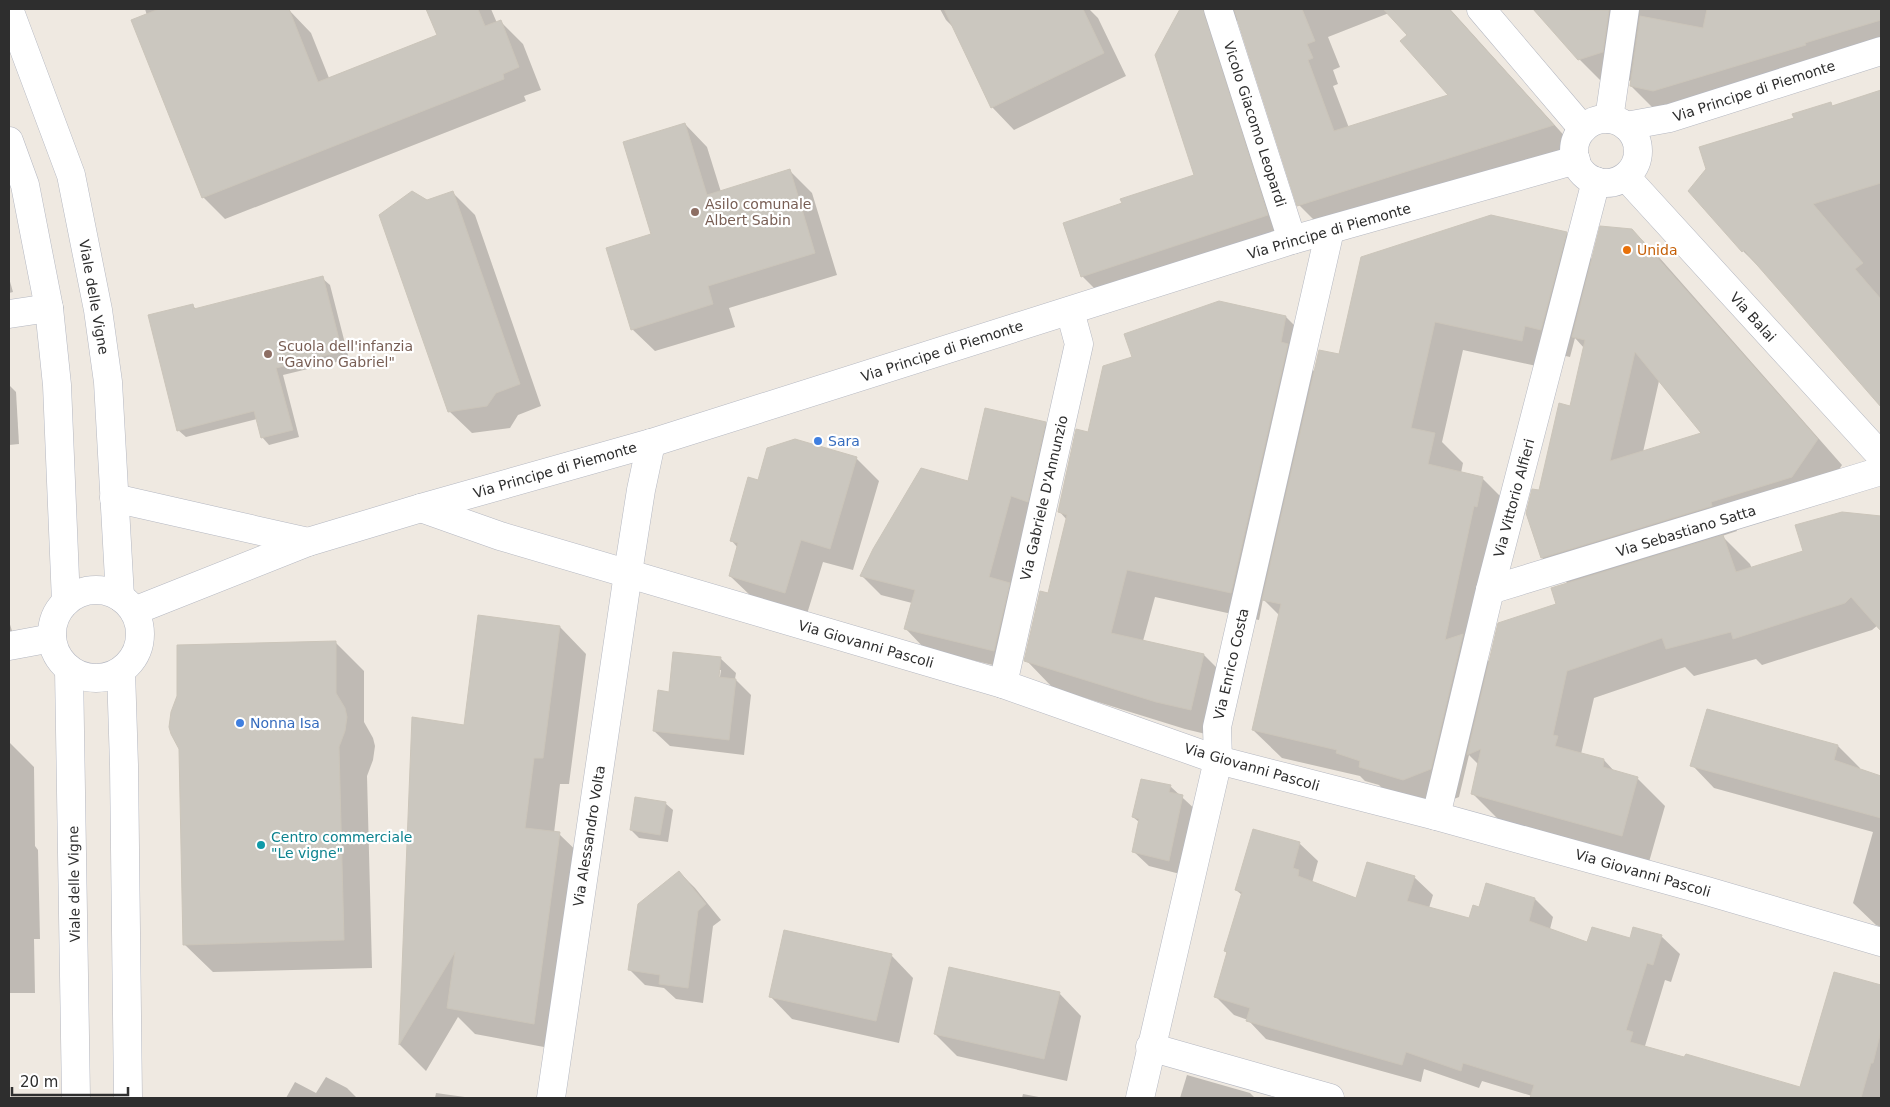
<svg xmlns="http://www.w3.org/2000/svg" width="1890" height="1107" viewBox="0 0 1890 1107" font-family="'DejaVu Sans',sans-serif">
	<style>
		.shadow { fill: #0003; fill-rule: evenodd }
		.building { fill: #cbc7bf; stroke: #cbc5ba; fill-rule: evenodd }
		.lines { fill: none; stroke-linecap: round; stroke-linejoin: round }
		.minor-casing { stroke: #b4b7c1; stroke-width: 29 }
		.minor { stroke: #fff; stroke-width: 28 }
		.education-dot { fill: #8d6e63; stroke: #fff; stroke-width: 2 }
		.food-dot { fill: #e8710a; stroke: #fff; stroke-width: 2 }
		.shop-dot { fill: #3f7fe0; stroke: #fff; stroke-width: 2 }
		.culture-dot { fill: #0f9aa8; stroke: #fff; stroke-width: 2 }
		.labels { text-anchor: middle; dominant-baseline: central; stroke-width: 4.5; stroke-linejoin: round; paint-order: stroke }
		.street-label { font-size: 14px; fill: #2e2e2e; stroke: #fff }
		.education-label { font-size: 14px; fill: #785e54; stroke: #fff; text-anchor: start }
		.food-label { font-size: 14px; fill: #c56008; stroke: #fff; text-anchor: start }
		.shop-label { font-size: 14px; fill: #366cbe; stroke: #fff; text-anchor: start }
		.culture-label { font-size: 14px; fill: #0d838f; stroke: #fff; text-anchor: start }
	</style>
	<rect width="100%" height="100%" fill="#efe9e1"/>
	<!-- shadow -->
	<g class="shadow">
		<polygon points="145,9 277,9 279,14 289,10 311,33 329,78 438,36 428,9 491,9 497,23 501,22 523,44 541,90 524,96 526,101 225,219 203,197"/>
		<polygon points="940,9 1089,9 1098,18 1126,76 1014,130 992,107 955,29 946,20"/>
		<path d="M1182,9H1450L1578,151L1325,231L1299,205L1239,20L1233,24L1293,241L1108,302L1082,276L1123,204L1196,176L1156,55ZM1389,13L1409,35L1450,96L1349,128L1333,86L1338,84L1333,70L1340,67L1328,37Z"/>
		<polygon points="1534,9 1881,9 1881,57 1659,114 1631,86 1632,80 1607,87 1579,59"/>
		<polygon points="1881,91 1881,405 1768,276 1743,251 1690,191 1708,169 1700,147"/>
		<polygon points="685,124 707,147 721,192 790,171 812,193 837,275 729,308 735,327 655,351 632,329 653,235"/>
		<polygon points="453,193 475,215 541,406 518,415 510,428 472,433 449,411"/>
		<path d="M1632,230L1658,256L1842,465L1817,503L1736,528L1737,531L1722,536L1750,564L1752,569L1804,552L1842,513L1881,517V629L1878,625L1872,630L1762,665L1756,659L1694,676L1685,667L1594,698L1581,754L1604,760L1615,772L1637,778L1665,806L1649,862L1499,820L1472,793L1479,765L1469,755L1459,797L1432,808L1389,795L1379,785L1365,781L1360,776L1282,758L1253,730L1280,616L1263,599L1259,620L1155,597L1143,641L1204,655L1231,682L1218,737L1185,729L1053,688L1026,660L1049,594L1067,520L1059,511L1088,433L1133,358L1219,302L1286,317L1313,344L1309,366L1315,372L1340,356L1566,233L1593,260ZM1575,338L1584,348L1571,408L1540,492L1542,558L1568,584L1558,604L1490,662L1477,649L1511,507L1482,478L1461,473L1463,463L1442,442L1463,350L1550,369L1553,353L1570,357ZM1659,381L1703,434L1643,452Z"/>
		<polygon points="9,278 13,292 9,293"/>
		<polygon points="322,278 330,285 349,359 283,375 299,437 269,445 262,437 257,419 186,437 178,430 192,305 197,310"/>
		<polygon points="9,385 16,392 19,444 9,445"/>
		<polygon points="1045,423 1065,443 1014,670 925,649 906,629 912,603 881,595 862,576 969,483"/>
		<polygon points="856,458 879,481 853,570 823,562 807,614 753,598 730,576 738,548 731,540 758,482"/>
		<polygon points="9,621 15,641 9,643"/>
		<polygon points="560,627 586,654 569,784 560,784 554,833 559,834 586,860 560,1050 475,1034 458,1017 426,1071 400,1045 413,719 465,726"/>
		<polygon points="335,642 364,671 364,722 373,738 375,746 373,760 367,776 372,968 213,972 184,944"/>
		<path d="M720,658L736,673L735,679L751,695L744,755L670,746L654,731L670,693ZM718,670H721L719,683Z"/>
		<polygon points="9,742 34,767 35,846 38,850 40,939 34,939 35,993 9,993"/>
		<polygon points="1838,746 1860,768 1860,770 1881,777 1881,927 1876,925 1853,903 1873,832 1714,788 1692,765"/>
		<polygon points="1170,786 1198,812 1184,875 1149,866 1133,851 1139,822 1133,817"/>
		<polygon points="665,803 673,810 668,842 639,838 631,830"/>
		<polygon points="1299,843 1318,861 1312,883 1356,899 1414,877 1433,895 1429,908 1470,919 1480,908 1535,899 1553,917 1550,929 1588,944 1661,936 1680,954 1671,982 1665,980 1645,1046 1648,1049 1801,1088 1834,973 1881,986 1881,1098 1531,1098 1532,1096 1482,1081 1479,1088 1424,1069 1421,1082 1266,1039 1248,1020 1234,1015 1216,997 1228,954 1225,951 1242,895 1236,890"/>
		<polygon points="679,872 695,888 721,920 713,926 703,1003 676,999 664,988 645,985 630,970"/>
		<polygon points="891,955 913,978 899,1043 792,1019 770,996"/>
		<polygon points="1059,993 1081,1016 1067,1081 957,1056 935,1034"/>
		<polygon points="1187,1075 1250,1093 1255,1098 1180,1098"/>
		<polygon points="326,1077 347,1088 357,1098 286,1098 295,1082 316,1093"/>
		<polygon points="436,1093 472,1098 435,1098"/>
		<polygon points="1023,1094 1044,1098 1022,1098"/>
	</g>
	<!-- building -->
	<g class="building">
		<polygon points="159,9 289,9 318,82 437,35 426,9 478,9 485,26 501,20 519,67 503,74 504,79 202,198 131,20"/>
		<polygon points="944,9 1083,9 1104,53 991,108"/>
		<polygon points="1180,9 1203,9 1268,215 1081,277 1063,223 1122,203 1120,199 1194,175 1155,55"/>
		<polygon points="1234,9 1302,9 1315,41 1307,44 1313,58 1308,60 1334,131 1448,95 1400,41 1407,35 1383,9 1449,9 1554,125 1297,206"/>
		<polygon points="1533,9 1609,10 1603,52 1578,60"/>
		<polygon points="1707,9 1881,9 1881,20 1805,43 1806,45 1653,91 1630,86 1640,16 1703,28"/>
		<polygon points="1881,90 1881,183 1813,204 1863,263 1855,269 1881,299 1881,407 1744,250 1742,252 1688,191 1706,169 1699,147 1794,118 1792,114 1831,102 1832,106"/>
		<polygon points="685,123 707,195 790,169 815,253 708,286 713,304 631,330 606,248 651,234 623,142"/>
		<polygon points="412,191 427,200 453,191 520,384 496,393 487,406 448,412 379,215"/>
		<polygon points="1491,215 1567,232 1541,330 1525,326 1522,341 1435,322 1411,428 1435,433 1428,464 1483,477 1477,507 1474,506 1445,640 1463,634 1431,769 1403,780 1359,767 1360,761 1336,753 1337,750 1252,730 1281,604 1262,600 1319,350 1339,354 1361,257"/>
		<path d="M1600,226L1632,229L1818,439L1792,477L1711,502L1712,506L1541,558L1526,513L1532,489L1539,490L1559,403L1570,406L1585,340L1572,337ZM1635,352L1701,433L1610,461Z"/>
		<polygon points="323,276 342,351 276,368 293,430 261,438 254,411 177,431 148,315 193,304 194,309"/>
		<polygon points="1219,301 1286,316 1281,342 1288,344 1231,593 1127,570 1111,633 1204,654 1191,710 1156,702 1024,661 1040,591 1048,593 1067,515 1058,512 1076,429 1088,432 1103,366 1132,357 1124,334"/>
		<polygon points="985,408 1046,422 1028,502 1011,496 989,577 1010,583 994,651 904,629 915,590 860,576 873,549 921,468 968,481"/>
		<polygon points="795,439 857,457 830,549 801,540 785,593 729,576 738,543 730,541 748,477 758,480 767,448"/>
		<polygon points="1842,512 1881,516 1881,631 1851,597 1845,603 1733,639 1731,632 1666,649 1662,638 1567,671 1553,735 1558,736 1555,746 1604,759 1603,767 1638,777 1622,836 1471,794 1481,749 1467,755 1498,623 1556,604 1551,588 1723,535 1736,572 1803,551 1795,525"/>
		<polygon points="478,615 560,626 543,758 534,758 525,828 560,832 534,1024 447,1008 455,952 399,1045 412,717 464,725"/>
		<polygon points="336,641 336,693 345,708 347,717 345,731 339,747 344,940 183,945 179,749 171,734 169,727 171,712 177,696 177,645"/>
		<polygon points="673,652 721,657 719,677 736,679 729,740 653,731 658,690 669,692"/>
		<polygon points="1707,709 1838,745 1834,760 1881,776 1881,818 1690,766"/>
		<polygon points="1141,779 1171,785 1169,792 1183,795 1169,861 1132,852 1139,819 1132,817"/>
		<polygon points="635,797 666,802 660,835 630,830"/>
		<polygon points="1253,829 1300,842 1293,868 1299,870 1298,876 1356,898 1367,862 1415,876 1407,901 1469,918 1473,905 1479,907 1486,883 1535,898 1529,921 1587,942 1592,927 1630,938 1633,927 1662,935 1653,965 1647,963 1626,1030 1633,1032 1630,1042 1684,1057 1686,1054 1800,1087 1834,972 1881,985 1881,1031 1873,1063 1871,1063 1861,1098 1530,1098 1534,1085 1463,1063 1461,1071 1406,1052 1402,1065 1246,1021 1250,1008 1214,997 1227,952 1224,951 1242,892 1235,890"/>
		<polygon points="679,871 706,904 698,911 688,988 659,984 660,975 628,970 638,904"/>
		<polygon points="784,930 892,954 876,1021 769,997"/>
		<polygon points="949,967 1060,992 1044,1059 934,1034"/>
	</g>
	<g class="lines">
		<defs>
			<g id="minor">
				<polyline points="9,9 71,175 98,310 108,382 120,597"/>
				<polyline points="1218,9 1292,240"/>
				<polyline points="1481,9 1583,129"/>
				<polyline points="1609,119 1625,9"/>
				<circle cx="1606" cy="151" r="32"/>
				<polyline points="1626,126 1670,118 1881,51"/>
				<polyline points="9,141 25,185 49,308 57,385 66,602"/>
				<polyline points="1626,177 1881,456"/>
				<polyline points="9,314 49,308"/>
				<polyline points="114,498 308,542"/>
				<polyline points="421,508 500,536 1003,684 1218,760 1436,816 1707,891 1881,942"/>
				<circle cx="96" cy="634" r="44"/>
				<polyline points="1490,590 1881,471"/>
				<polyline points="134,611 308,542 421,508 651,443 1292,240 1576,160"/>
				<polyline points="9,646 52,638"/>
				<polyline points="69,669 76,1098"/>
				<polyline points="121,671 124,765 128,1098"/>
				<polyline points="1003,684 1079,344 1070,311"/>
				<polyline points="1436,816 1490,590 1596,181"/>
				<polyline points="1150,1047 1330,1098"/>
				<polyline points="551,1098 630,560 641,490 651,443"/>
				<polyline points="1140,1098 1218,760 1217,727 1330,230"/>
			</g>
		</defs>
		<!-- minor casing -->
		<use href="#minor" class="minor-casing"/>
		<!-- minor -->
		<use href="#minor" class="minor"/>
	</g>
	<!-- markers -->
	<g class="education-dot">
		<circle cx="695" cy="212" r="5"/>
		<circle cx="268" cy="354" r="5"/>
	</g>
	<circle class="food-dot" cx="1627" cy="250" r="5"/>
	<g class="shop-dot">
		<circle cx="818" cy="441" r="5"/>
		<circle cx="240" cy="723" r="5"/>
	</g>
	<circle class="culture-dot" cx="261" cy="845" r="5"/>
	<g class="labels">
		<!-- street labels -->
		<g class="street-label">
			<text transform="translate(1754 91) rotate(-18)">Via Principe di Piemonte</text>
			<text transform="translate(1255 124) rotate(72)">Vicolo Giacomo Leopardi</text>
			<text transform="translate(1329 231) rotate(-16)">Via Principe di Piemonte</text>
			<text transform="translate(94 297) rotate(80)">Viale delle Vigne</text>
			<text transform="translate(1753 317) rotate(48)">Via Balai</text>
			<text transform="translate(942 351) rotate(-18)">Via Principe di Piemonte</text>
			<text transform="translate(555 470) rotate(-16)">Via Principe di Piemonte</text>
			<text transform="translate(1044 498) rotate(-77)">Via Gabriele D'Annunzio</text>
			<text transform="translate(1514 498) rotate(-75)">Via Vittorio Alfieri</text>
			<text transform="translate(1686 531) rotate(-17)">Via Sebastiano Satta</text>
			<text transform="translate(866 644) rotate(16)">Via Giovanni Pascoli</text>
			<text transform="translate(1231 664) rotate(-77)">Via Enrico Costa</text>
			<text transform="translate(1252 767) rotate(16)">Via Giovanni Pascoli</text>
			<text transform="translate(589 836) rotate(-81)">Via Alessandro Volta</text>
			<text transform="translate(1643 873) rotate(16)">Via Giovanni Pascoli</text>
			<text transform="translate(74 884) rotate(-91)">Viale delle Vigne</text>
		</g>
		<!-- education labels -->
		<g class="education-label">
			<text x="705" y="204">Asilo comunale<tspan x="705" dy="16">Albert Sabin</tspan></text>
			<text x="278" y="346">Scuola dell'infanzia<tspan x="278" dy="16">"Gavino Gabriel"</tspan></text>
		</g>
		<!-- food labels -->
		<g class="food-label">
			<text x="1637" y="250">Unida</text>
		</g>
		<!-- shop labels -->
		<g class="shop-label">
			<text x="828" y="441">Sara</text>
			<text x="250" y="723">Nonna Isa</text>
		</g>
		<!-- culture labels -->
		<g class="culture-label">
			<text x="271" y="837">Centro commerciale<tspan x="271" dy="16">"Le vigne"</tspan></text>
		</g>
	</g>
	<!-- border -->
	<rect width="1890" height="1107" fill="none" stroke="#2e2e2e" stroke-width="20"/>
	<!-- scale -->
	<path d="M12 1087v8h116v-8" fill="none" stroke="#2e2e2e" stroke-width="2.5"/>
	<text x="20" y="1087" font-size="15" fill="#2e2e2e" stroke="#ffffff" stroke-width="4" paint-order="stroke">20 m</text>
</svg>
